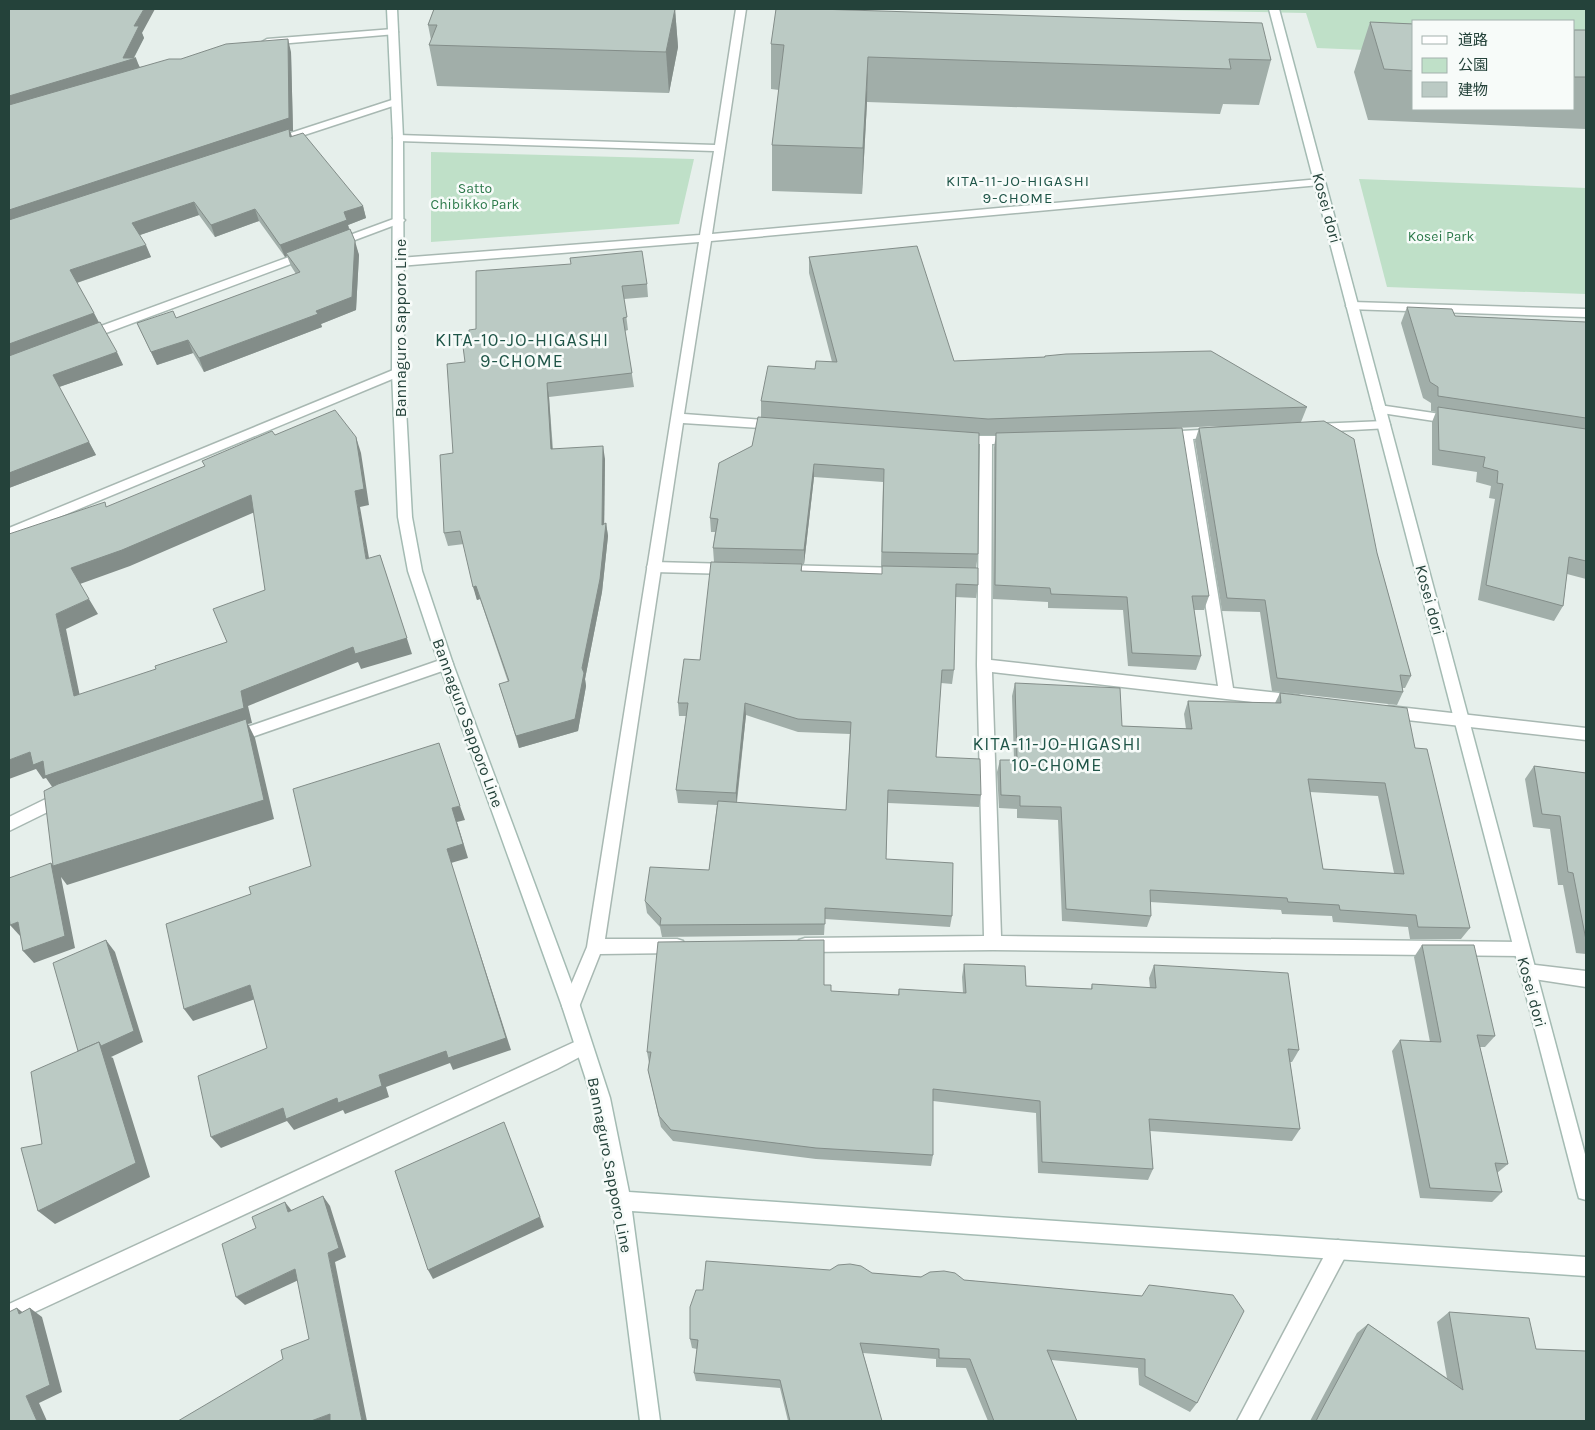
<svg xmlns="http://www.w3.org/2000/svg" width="1595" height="1430" viewBox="0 0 1595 1430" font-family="Karla,'Noto Sans JP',sans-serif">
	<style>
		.green { fill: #bfe0c8 }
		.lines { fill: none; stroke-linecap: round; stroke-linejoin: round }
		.lane-casing { stroke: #a8b8b2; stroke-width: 3 }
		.street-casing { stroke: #a8b8b2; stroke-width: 3 }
		.secondary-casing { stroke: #a4bbb3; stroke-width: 3 }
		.lane { fill: #fff; fill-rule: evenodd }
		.street { fill: #fff; fill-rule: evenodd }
		.secondary { fill: #fff; fill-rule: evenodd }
		.wall { fill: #a1aea9; fill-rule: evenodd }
		.shaded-wall { fill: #838d89 }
		.building { fill: #bbcac4; stroke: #838d89; fill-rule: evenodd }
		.labels { text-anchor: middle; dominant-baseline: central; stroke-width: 5; stroke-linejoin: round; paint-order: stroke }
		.far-park-label { font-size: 14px; fill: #2d7a4b; stroke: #f7fbf9 }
		.far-neighbourhood-label { font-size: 15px; letter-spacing: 1px; fill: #1f5548; stroke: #f7fbf9 }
		.street-label { font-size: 16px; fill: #24423a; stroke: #f7fbf9 }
		.neighbourhood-label { font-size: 18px; letter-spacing: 1px; fill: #1f5548; stroke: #f7fbf9 }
	</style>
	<rect width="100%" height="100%" fill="#e6efeb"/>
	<!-- green -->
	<g class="green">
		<polygon points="1101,9 1586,9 1586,58 1574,57 1574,21 1414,21 1414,52 1317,48 1306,13"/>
		<polygon points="431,152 694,159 679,224 431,242"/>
		<polygon points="1359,179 1586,188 1586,294 1387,287"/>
	</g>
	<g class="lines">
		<defs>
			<g id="lane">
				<polygon points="654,562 731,564 736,565 738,569 736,573 731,574 654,572 649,571 647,567 649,563"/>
				<polygon points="781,565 901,568 906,569 908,573 906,577 901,578 781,575 776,574 774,570 776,566"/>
			</g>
			<g id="street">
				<polygon points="736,9 746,9 712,234 1320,179 1325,182 1320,185 711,241 684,414 776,421 782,425 776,429 683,423 605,939 677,939 683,941 685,946 683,951 677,953 600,954 577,1012 571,1014 565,1012 562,1006 587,947 699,242 399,266 393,262 399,258 700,235 714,151 398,141 393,138 398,135 715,145"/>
				<polygon points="393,29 398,32 396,34 267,45 262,42 267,39"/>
				<polygon points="395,99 399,100 400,102 399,104 277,144 273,145 268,142 269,140"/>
				<polygon points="399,217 405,220 403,222 339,246 331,246 329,244 331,242"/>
				<polygon points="308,250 314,254 312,256 90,339 86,340 80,336 82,333"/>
				<polygon points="1352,302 1586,309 1586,317 1348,309 1346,306"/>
				<polygon points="398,368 404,372 402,375 9,538 9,528"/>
				<polygon points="1379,405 1454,416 1460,420 1454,424 1375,412 1373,409"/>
				<polygon points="1384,421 1389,422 1390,425 1389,428 1316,432 1310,428 1316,424"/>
				<polygon points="1218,429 1223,430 1224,433 1223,436 1193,439 1233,688 1297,695 1302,697 1304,701 1302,705 1297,707 992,672 1001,936 1521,942 1527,944 1529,949 1527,954 1521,956 993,950 805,952 799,950 797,945 799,940 805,938 984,936 977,665 980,444 953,442 952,439 953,436 1015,436 1020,437 1021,440 1020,443 992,444 991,660 1218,686 1180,439 1158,439 1157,436 1158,433 1163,432"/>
				<polygon points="446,658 451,660 453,664 451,668 232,744 227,742 224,738 227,734"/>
				<polygon points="1389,706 1586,728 1586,740 1389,718 1384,716 1382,712 1384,708"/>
				<polygon points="62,791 68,792 70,797 68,802 9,831 9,817"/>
				<polygon points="1527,964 1586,971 1586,987 1521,977 1519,972 1521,967"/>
				<polygon points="583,1038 589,1040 592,1046 589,1052 557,1069 9,1324 9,1304"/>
				<polygon points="1338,1240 1345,1243 1348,1250 1345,1257 1258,1421 1237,1421 1331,1243"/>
			</g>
			<g id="secondary">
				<polygon points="387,9 397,9 403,138 404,372 412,517 422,571 453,664 580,1006 610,1098 629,1192 1586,1257 1586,1276 632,1211 660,1421 640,1421 612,1201 592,1098 562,1006 439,664 408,571 398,517 392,372 393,138"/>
				<polygon points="1269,9 1279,9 1586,1158 1586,1200 1579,1198 1577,1191"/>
			</g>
		</defs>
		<!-- lane casing -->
		<use href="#lane" class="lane-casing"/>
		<!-- street casing -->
		<use href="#street" class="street-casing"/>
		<!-- secondary casing -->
		<use href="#secondary" class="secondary-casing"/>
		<!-- lane -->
		<use href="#lane" class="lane"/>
		<!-- street -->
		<use href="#street" class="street"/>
		<!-- secondary -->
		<use href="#secondary" class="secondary"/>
	</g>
	<!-- wall -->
	<g class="wall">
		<polygon points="9,9 142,33 144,38 134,58 140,67 181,59 291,52 293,131 290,131 292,136 363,206 366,218 348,225 359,255 356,310 321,324 322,327 204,372 193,353 157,365 137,323 176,318 296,274 291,266 287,256 285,257 259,221 215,237 199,215 140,235 151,257 77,283 123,365 59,387 96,455 9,488"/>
		<polygon points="434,9 675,9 678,47 669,93 437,86 429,45 431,40 428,25"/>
		<polygon points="1370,22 1414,24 1414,109 1574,109 1574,30 1586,30 1586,129 1368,120 1354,72"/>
		<polygon points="771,44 1271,60 1259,105 1223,104 1220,114 867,102 862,194 772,191 772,145 779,90 771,89"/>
		<polygon points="809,257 954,361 1044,357 1045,356 1307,407 1301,422 1377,553 1411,676 1405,688 1402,688 1403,692 1397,705 1272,691 1260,612 1222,611 1195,441 1199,428 1220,426 1176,428 1209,596 1204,610 1194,610 1201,656 1196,670 1128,666 1123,610 1048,608 1048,602 993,599 994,447 996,435 979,435 978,554 976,568 881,566 883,482 814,477 804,564 714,562 713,548 715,532 711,532 710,518 752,446 761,417 761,401 815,369 832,362 809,273"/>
		<polygon points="476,271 647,284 648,297 624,299 628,330 625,331 634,387 549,397 553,449 605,459 604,524 606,523 608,536 602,592 585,679 586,686 578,731 519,748 499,684 508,682 480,599 477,600 464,544 448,546 444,533 465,362 469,338 476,329"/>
		<polygon points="1407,307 1455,316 1586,322 1586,579 1567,574 1563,606 1554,621 1478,600 1495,499 1489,498 1491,486 1476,482 1477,472 1432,465 1432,422 1436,412 1431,411 1431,403 1423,398 1401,323"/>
		<path d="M802,564V571L882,574V566L978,585L976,598L955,597L954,670L952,684L941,683L936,757L981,795L979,807L888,803L886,859L952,916L950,927L825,919L824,935L662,937L660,927L647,913L645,901L709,870L717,805L678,803L676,790L686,716H679L678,703L700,660ZM746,715L798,732L850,734L846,810L737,803Z"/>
		<path d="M1015,683L1122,726L1186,729L1184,714L1188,701L1275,703L1280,693L1415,748L1470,928L1461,939H1410L1408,927L1333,922L1332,916L1282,914L1281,910L1150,902L1151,916L1147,927L1062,921L1058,820L1017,818V809L999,808L997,772L1000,760H1014L1012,696ZM1310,792L1378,796L1394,873L1323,869Z"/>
		<polygon points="1534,766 1586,773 1586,954 1576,953 1563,885 1558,885 1550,829 1533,827 1525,779"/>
		<polygon points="1422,945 1495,1036 1485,1047 1480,1047 1508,1164 1497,1173 1502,1192 1492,1202 1420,1198 1392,1051 1400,1040 1430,1042 1414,957"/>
		<polygon points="964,964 1026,986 1091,989 1092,984 1150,988 1149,978 1154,965 1299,1050 1292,1062 1290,1062 1300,1129 1292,1141 1150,1131 1153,1169 1148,1180 1038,1173 1036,1113 933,1101 933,1155 931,1166 816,1159 673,1141 661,1127 648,1070 649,1063 647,1052 824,985 831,991 898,995 899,989 963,993 962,977"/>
		<polygon points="872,1273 964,1280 1142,1296 1197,1403 1190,1412 1139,1385 1138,1368 1051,1360 1077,1421 988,1421 966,1368 936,1367 936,1359 863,1353 882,1421 788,1421 780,1388 696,1381 694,1373 697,1349 692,1348 690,1339 703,1290"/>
		<polygon points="1449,1312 1536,1349 1586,1421 1310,1421 1357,1333 1368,1324 1447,1378 1437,1322"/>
	</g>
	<!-- shaded-wall -->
	<g class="shaded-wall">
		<polygon points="144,9 155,9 142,33 144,38 133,59 136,58 141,71 9,110 9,96 123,58 134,26"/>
		<polygon points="675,9 678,47 669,93 666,52"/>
		<polygon points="288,39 291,52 293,131 290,131 293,141 9,224 9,210"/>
		<polygon points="868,57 867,102 862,194 863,148"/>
		<polygon points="194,202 199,215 137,236 132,223"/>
		<polygon points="363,206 366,218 348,225 350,233 286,253 287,256 285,257 280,245 344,212"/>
		<polygon points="255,209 259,221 215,237 211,225"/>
		<polygon points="355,241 359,255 356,310 321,324 322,327 204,372 199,358 316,311"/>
		<polygon points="146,245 151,257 76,283 70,270"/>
		<polygon points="94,313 100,325 9,359 9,344"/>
		<polygon points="188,340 193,353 157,365 151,352"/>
		<polygon points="117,352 123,365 59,387 53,375"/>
		<polygon points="547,383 549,397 553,462 551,449"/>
		<polygon points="356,437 361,453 369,505 360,507 372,575 366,559 355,491"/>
		<polygon points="89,442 96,455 9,488 9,473"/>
		<polygon points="603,446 605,459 604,538 602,525"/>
		<polygon points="814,464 814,477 804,564 804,550"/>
		<polygon points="251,495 257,511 130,566 80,584 71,568"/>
		<polygon points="606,523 608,536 602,592 585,679 586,686 578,731 519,748 516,736 582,668"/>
		<polygon points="380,555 412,654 361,669 358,662 248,706 252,723 248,724 255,738 274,819 67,885 61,877 75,948 34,963 23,951 51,863 54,866 55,791 46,778 43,779 36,769 9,779 9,760 30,752 241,691"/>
		<polygon points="476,586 480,599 477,600 473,587"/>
		<polygon points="89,599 98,614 66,629 83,711 74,696 56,614"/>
		<polygon points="745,703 746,715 736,806 736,793"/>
		<polygon points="460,806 465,820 457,822 468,858 451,863 511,1050 453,1070 450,1063 386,1087 389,1097 345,1114 343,1110 294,1130 287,1121 221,1148 211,1137 283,1108 379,1075 447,849 452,808"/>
		<polygon points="18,922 21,937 10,925"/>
		<polygon points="106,940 115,952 143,1042 111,1057 113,1058 150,1177 55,1224 38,1211"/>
		<polygon points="250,985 258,998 193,1021 184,1009"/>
		<polygon points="508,1133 544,1227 433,1279 428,1270"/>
		<polygon points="323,1196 330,1206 346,1257 335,1262 367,1421 362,1421 328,1253"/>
		<polygon points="285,1202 292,1211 288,1212"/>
		<polygon points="295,1269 303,1278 245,1305 236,1297"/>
		<polygon points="17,1308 29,1317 19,1314"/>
		<polygon points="30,1308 42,1317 62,1392 39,1403 47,1421 37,1421 26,1396"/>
		<polygon points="330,1414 335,1421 311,1421"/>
	</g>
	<!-- building -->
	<g class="building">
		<polygon points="9,9 144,9 134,26 139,26 123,58 136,58 9,96"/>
		<polygon points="434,9 675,9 666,52 429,45 437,25 428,25"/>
		<polygon points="776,9 817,9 1262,23 1271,60 1229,59 1231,69 868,57 863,148 772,145 784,45 771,44"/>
		<polygon points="1370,22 1414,24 1414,71 1384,69"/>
		<rect x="1574" y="30" width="12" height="47"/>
		<polygon points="288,39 289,118 9,210 9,105 169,59 181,59 226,44"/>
		<polygon points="289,129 290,137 303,133 363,206 344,212 347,220 280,245 255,209 211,225 194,202 132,223 146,245 70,270 94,313 9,344 9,220"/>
		<polygon points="350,229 355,241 352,297 316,311 318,314 199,358 188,340 151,352 137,323 173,311 176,318 300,272 286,253"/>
		<polygon points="917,246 954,361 1045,357 1045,356 1066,354 1211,351 1307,407 988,419 761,401 768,366 815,369 816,361 837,362 809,257"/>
		<polygon points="642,251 647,284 622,286 627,317 623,318 632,373 547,383 551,449 603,446 602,525 606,523 600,579 582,668 584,673 575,719 516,736 499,684 509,681 476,586 473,587 460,531 444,533 440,455 453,453 447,364 465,362 462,339 469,338 469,330 476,329 476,271 571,264 570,258"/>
		<polygon points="1407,307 1452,309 1455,316 1586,322 1586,418 1438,396 1438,387 1430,382"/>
		<polygon points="100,322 117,352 53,375 89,442 9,473 9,356"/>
		<polygon points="1438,407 1586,429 1586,561 1569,557 1563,606 1486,585 1503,484 1497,483 1498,471 1483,467 1485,457 1439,450"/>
		<path d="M335,410L356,437L364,489L355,491L366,559L380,555L407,638L355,654L353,647L241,691L244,708L45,776L43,761L33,765L30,752L9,760V534L105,502L106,507L205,466L202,461L272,431L275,435ZM251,495L265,590L213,609L227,642L155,666L156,669L74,696L56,614L89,599L71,568L122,550Z"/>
		<polygon points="758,417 979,433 978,554 882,552 884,469 814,464 804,550 713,548 718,519 710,518 719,463 752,446"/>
		<polygon points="1324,421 1354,439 1377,553 1411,676 1400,675 1403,692 1277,678 1265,600 1227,598 1199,428"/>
		<polygon points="1182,428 1209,596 1192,596 1201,656 1132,653 1127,597 1051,594 1050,588 995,585 996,433"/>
		<polygon points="711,562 802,564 801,571 882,574 882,566 978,568 978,585 956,584 954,670 942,670 936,757 980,759 981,795 888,790 886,859 953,863 952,916 825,908 825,924 660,925 661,918 645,901 650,867 709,870 718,801 846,810 851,722 798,719 745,703 736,793 676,790 688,703 678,703 684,659 700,660"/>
		<path d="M1015,683L1120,688L1122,726L1192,729L1188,701L1281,703L1280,693L1407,708L1415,748L1427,749L1470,928L1418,927L1416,915L1340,910L1339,905L1288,902L1287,898L1150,890L1151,916L1066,909L1061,807L1020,806V796L1001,795L1000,760H1017ZM1308,779L1385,783L1404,874L1323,869Z"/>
		<polygon points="246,719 264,800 53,866 44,791 58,784"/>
		<polygon points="439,743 460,806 452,808 463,844 447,849 506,1038 448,1058 446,1051 379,1075 382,1086 338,1103 337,1098 286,1119 283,1108 211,1137 198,1076 267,1048 250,985 184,1009 166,924 251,894 249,887 311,866 293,789"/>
		<polygon points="1534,766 1586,773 1586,940 1573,873 1568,872 1560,816 1542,814"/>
		<polygon points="51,863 65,936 23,951 18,922 10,925 9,915 9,878"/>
		<polygon points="106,940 134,1031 101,1046 99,1042 78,1051 53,963"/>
		<polygon points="824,940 824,985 831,985 831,991 899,995 899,989 966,993 964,964 1025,966 1026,986 1092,989 1092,984 1156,988 1154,965 1288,973 1299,1050 1288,1049 1300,1129 1149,1119 1153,1169 1042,1162 1040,1101 933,1089 933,1155 816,1148 671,1130 659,1116 648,1070 651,1052 647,1052 658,942"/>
		<polygon points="1422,945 1474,945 1495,1036 1477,1035 1508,1164 1495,1163 1502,1192 1430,1188 1400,1040 1441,1042"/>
		<polygon points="99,1042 136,1163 38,1211 21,1148 42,1144 31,1072"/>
		<polygon points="504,1122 540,1217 428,1270 395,1171"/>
		<polygon points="323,1196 339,1248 328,1253 362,1421 330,1421 330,1414 311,1421 178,1421 283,1359 281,1350 309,1339 295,1269 236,1297 222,1244 256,1228 252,1217 285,1202 288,1212"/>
		<polygon points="706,1261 830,1270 838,1265 850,1264 861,1266 872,1273 921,1277 930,1272 944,1271 955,1273 964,1280 1142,1296 1149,1285 1233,1295 1244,1311 1197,1403 1145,1376 1145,1359 1047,1350 1077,1421 994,1421 970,1359 939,1358 939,1349 860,1343 882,1421 790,1421 780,1380 694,1373 698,1340 690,1339 690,1307 696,1290 703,1290"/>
		<polygon points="17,1308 19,1314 30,1308 50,1385 26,1396 37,1421 9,1421 9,1312"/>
		<polygon points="1449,1312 1529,1318 1536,1349 1586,1351 1586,1421 1316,1421 1320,1413 1368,1324 1463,1390"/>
	</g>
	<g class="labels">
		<!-- far-park labels -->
		<g class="far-park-label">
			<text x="475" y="188">Satto<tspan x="475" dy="16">Chibikko Park</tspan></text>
			<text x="1441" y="236">Kosei Park</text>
		</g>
		<!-- far-neighbourhood labels -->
		<g class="far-neighbourhood-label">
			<text x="1018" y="181">KITA-11-JO-HIGASHI<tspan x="1018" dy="17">9-CHOME</tspan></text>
		</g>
		<!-- street labels -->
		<g class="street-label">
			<text transform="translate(1327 208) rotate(75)">Kosei dori</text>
			<text transform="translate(400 328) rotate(-90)">Bannaguro Sapporo Line</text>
			<text transform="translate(1430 600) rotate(75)">Kosei dori</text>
			<text transform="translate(468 723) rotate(70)">Bannaguro Sapporo Line</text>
			<text transform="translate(1532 992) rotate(75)">Kosei dori</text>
			<text transform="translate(610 1165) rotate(79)">Bannaguro Sapporo Line</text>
		</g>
		<!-- neighbourhood labels -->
		<g class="neighbourhood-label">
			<text x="522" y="340">KITA-10-JO-HIGASHI<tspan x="522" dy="21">9-CHOME</tspan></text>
			<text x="1057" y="744">KITA-11-JO-HIGASHI<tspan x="1057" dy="21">10-CHOME</tspan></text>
		</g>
	</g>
	<!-- border -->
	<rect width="1595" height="1430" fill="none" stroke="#24423a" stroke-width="20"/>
	<!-- legend -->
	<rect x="1412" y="20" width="162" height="90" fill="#f7fbf9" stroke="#a3b1ad"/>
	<rect x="1422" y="36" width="25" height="8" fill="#ffffff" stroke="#a3b1ad"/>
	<text x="1458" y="45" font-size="15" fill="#24423a">道路</text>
	<rect x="1422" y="58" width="25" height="15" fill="#bfe0c8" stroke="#a3b1ad"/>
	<text x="1458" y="70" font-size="15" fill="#24423a">公園</text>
	<rect x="1422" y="82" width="25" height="15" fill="#bbcac4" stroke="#a3b1ad"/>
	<text x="1458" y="95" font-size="15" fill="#24423a">建物</text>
</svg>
